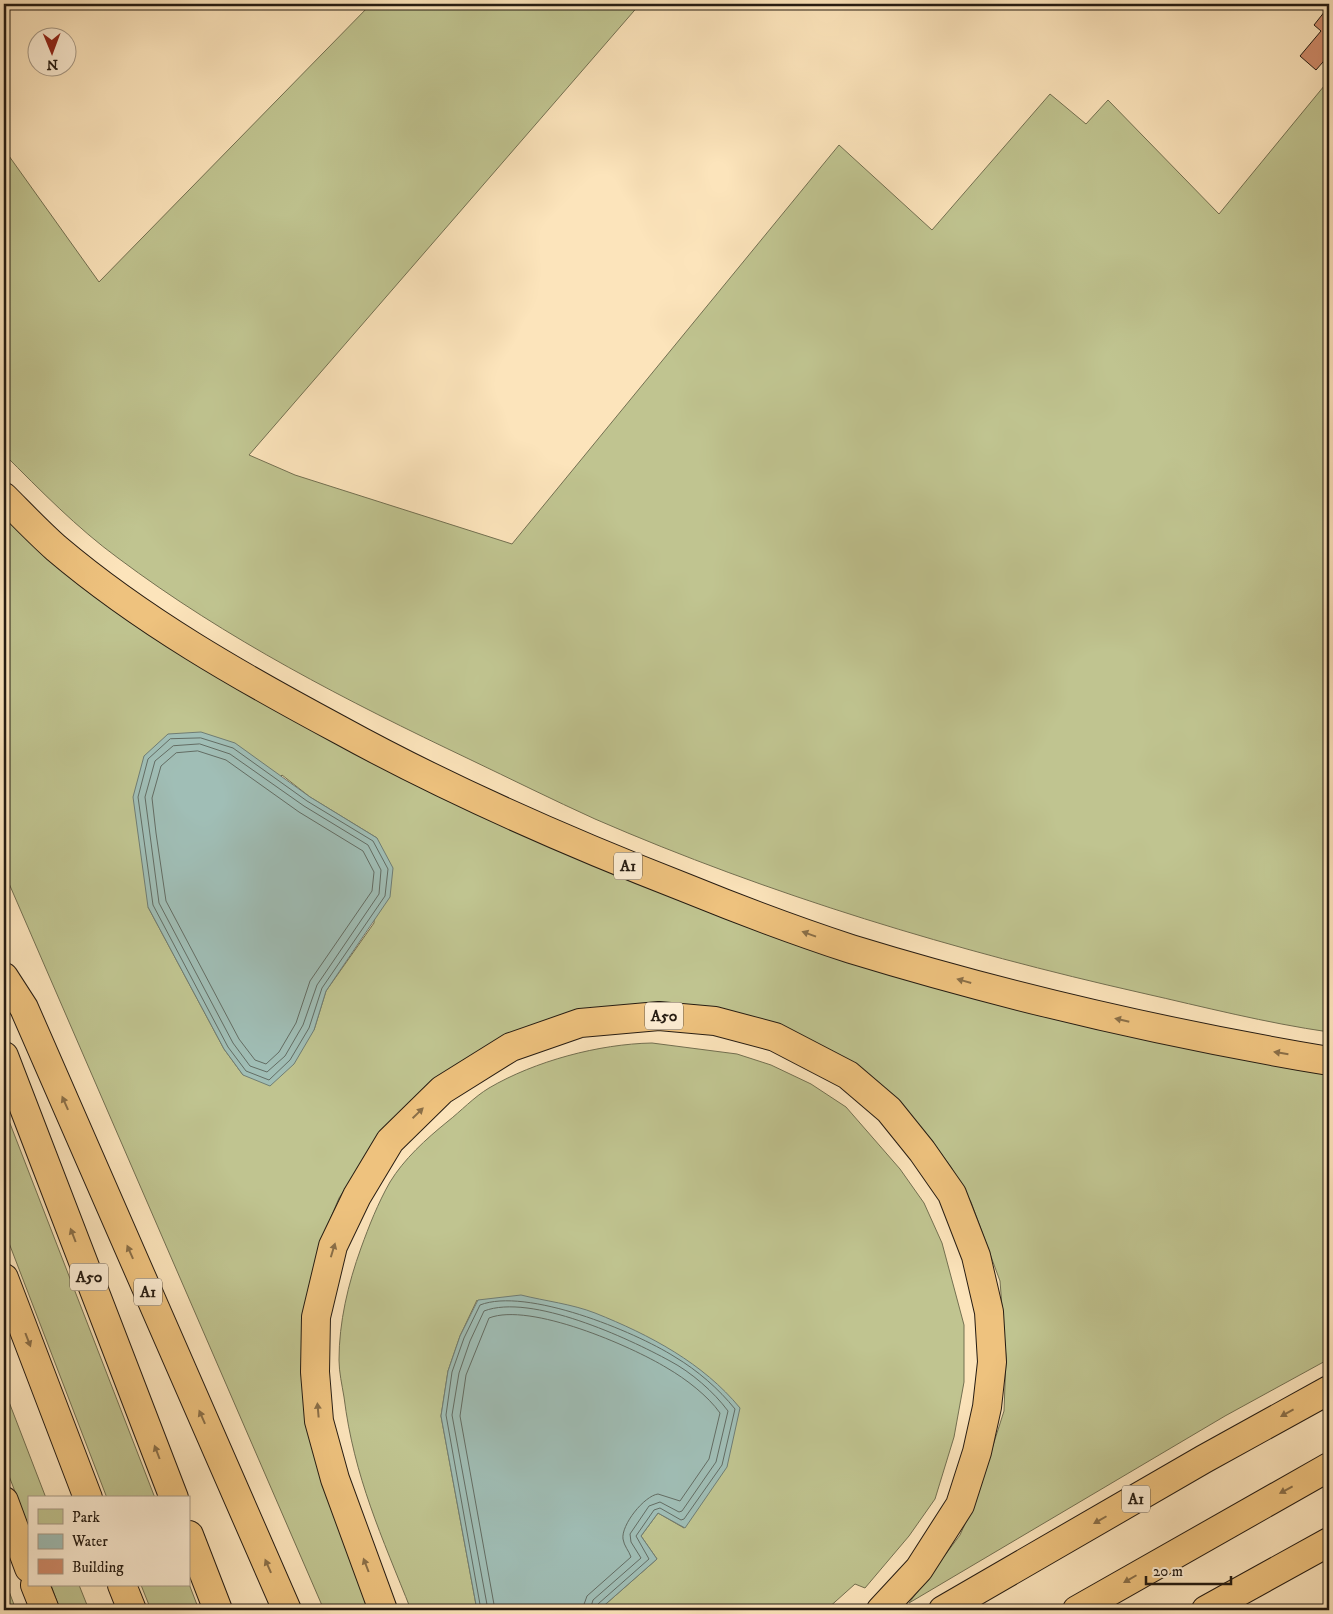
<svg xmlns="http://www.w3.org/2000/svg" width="1333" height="1614" viewBox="0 0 1333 1614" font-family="'IM FELL DW Pica',serif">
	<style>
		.green { fill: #c0c490; stroke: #737051; fill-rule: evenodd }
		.water { fill: #a0beb6; stroke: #6f7d74 }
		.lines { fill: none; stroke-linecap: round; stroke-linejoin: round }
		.shore { stroke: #636d64; stroke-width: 1 }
		.building { fill: #cf8b6a; stroke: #261c12 }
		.highway-casing { stroke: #261c12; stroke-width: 30 }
		.highway { stroke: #eec27e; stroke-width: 28 }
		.oneway { fill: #8a6f48 }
		.labels { text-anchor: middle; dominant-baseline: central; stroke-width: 4; stroke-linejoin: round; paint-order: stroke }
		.shield { fill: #fdedd3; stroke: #665b4c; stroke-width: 1 }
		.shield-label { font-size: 16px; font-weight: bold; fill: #261c12 }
	</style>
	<rect width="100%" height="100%" fill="#fce4bb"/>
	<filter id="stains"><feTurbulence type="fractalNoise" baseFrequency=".004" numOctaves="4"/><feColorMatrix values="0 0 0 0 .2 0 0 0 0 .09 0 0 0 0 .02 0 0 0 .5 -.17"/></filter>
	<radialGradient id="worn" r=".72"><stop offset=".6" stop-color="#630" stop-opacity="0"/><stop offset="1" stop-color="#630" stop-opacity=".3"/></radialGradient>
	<!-- green -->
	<g class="green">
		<path d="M371,4H640L249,455L295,475L512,544L839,145L932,230L1050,94L1086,124L1108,100L1219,214L1329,80V1032C1266,1023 1204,1007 1142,993C956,951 770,895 595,819C553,800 511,779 469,759C347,701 226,639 118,558C77,528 40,490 4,454V149L99,282Z"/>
		<path d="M4,507L225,673L764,925L1329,1067V1359L1225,1416L909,1603L960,1535L975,1502L1004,1411L1006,1358L1000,1281L971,1202L951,1167L932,1141L908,1115L793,1033L537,1026L369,1153L339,1198L322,1239L303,1333L301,1374L307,1415L325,1492L370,1610H324L4,872ZM282,775L310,797L377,838L374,923L326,991L314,1030L243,1075L224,1049L148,907Z"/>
		<path d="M652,1043L737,1054L771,1065L811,1084L846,1107L900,1169L924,1203L942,1243L964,1325V1382L954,1437L935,1499L909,1536L865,1588L855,1584L826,1610H599L657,1559L641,1536L658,1513L684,1528L477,1300L460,1336L448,1371L441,1416L477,1610H411C382,1537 354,1477 344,1397C342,1385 339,1372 339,1360C339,1322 348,1284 361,1248C369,1226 378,1203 390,1182C404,1159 426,1139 447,1122C461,1111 474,1097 489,1088C535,1061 599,1044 652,1043Z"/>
		<polygon points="4,1108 155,1498 107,1498 4,1230"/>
		<polygon points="4,1389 46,1498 29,1498 29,1528 4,1463"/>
		<polygon points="4,1578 16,1610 4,1610"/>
		<polygon points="189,1584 199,1610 151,1610 141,1585"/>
		<polygon points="51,1585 79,1585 89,1610 60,1610"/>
	</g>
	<!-- water -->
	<g class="water">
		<polygon points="201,732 235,743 310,797 377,838 393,868 390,897 326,991 314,1030 294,1064 270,1086 243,1075 224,1049 148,907 133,797 144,756 168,734"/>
		<path d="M521,1295C545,1301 572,1304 595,1313C650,1335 703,1363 740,1408L727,1467L685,1528L658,1513L641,1536L657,1559L599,1610H477L441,1416L448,1371L460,1336L478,1300Z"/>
	</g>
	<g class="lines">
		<!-- shore -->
		<g class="shore">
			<polygon points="201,738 233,748 307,801 373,841 388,869 385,896 322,988 309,1028 290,1060 269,1080 246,1071 228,1047 153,905 138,797 148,759 170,739"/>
			<polygon points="200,744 230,754 304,806 368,845 381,870 379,894 317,985 303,1025 285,1056 267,1072 250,1066 233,1043 159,903 145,797 155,761 173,746"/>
			<polygon points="198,751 226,760 299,812 363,851 374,872 372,891 310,981 296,1023 279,1052 266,1064 255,1060 239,1039 166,901 156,833 152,798 161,766 176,753"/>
			<path d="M481,1610L446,1415L452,1372L464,1338L480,1305C526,1287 634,1331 675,1357C697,1370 719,1389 735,1409L722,1465L684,1519L681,1520L660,1508L654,1510L636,1536L649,1559L598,1604L596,1610"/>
			<path d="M488,1610L452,1415L459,1373L470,1341L484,1311C531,1293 628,1338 670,1361C691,1372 714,1392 728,1411L716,1462L682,1511L679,1512L660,1502L649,1506L630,1534L631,1542L641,1558L593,1600L590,1610"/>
			<path d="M495,1610L460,1416L466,1375L489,1318C530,1302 631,1346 667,1368C686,1379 708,1396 720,1413L709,1459L680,1501L658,1494C644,1496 621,1525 623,1539C624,1546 629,1551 631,1557L587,1596L582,1610"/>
		</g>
	</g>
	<!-- building -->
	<polygon class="building" points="1329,6 1329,55 1316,70 1300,56 1321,31 1314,25"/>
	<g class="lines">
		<defs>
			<g id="highway">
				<path d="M4,497C21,514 38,532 56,548C142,621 241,677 340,730C451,791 568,842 686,888C740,910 796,931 851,949C1008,997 1168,1034 1329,1061"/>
				<polyline points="4,977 24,1008 287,1610"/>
				<polyline points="4,1056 174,1498"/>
				<polyline points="4,1278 88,1498"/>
				<polyline points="4,1501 29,1568"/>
				<polyline points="189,1535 218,1610"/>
				<polyline points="35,1585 45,1610"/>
				<polyline points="122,1585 132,1610"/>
				<polyline points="383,1610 335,1479 319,1421 315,1372 316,1317 333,1246 357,1196 390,1141 442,1090 511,1047 580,1023 659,1016 715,1021 775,1037 848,1075 889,1110 922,1151 952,1194 976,1256 989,1312 992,1362 987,1407 977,1452 960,1505 919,1569 881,1610"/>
				<polyline points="943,1610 1204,1459 1329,1390"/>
				<polyline points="1077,1610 1329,1467"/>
				<polyline points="1206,1610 1329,1542"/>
			</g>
		</defs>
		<!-- highway casing -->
		<use href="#highway" class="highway-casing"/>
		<!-- highway -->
		<use href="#highway" class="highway"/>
	</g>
	<!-- one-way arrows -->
	<defs><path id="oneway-solid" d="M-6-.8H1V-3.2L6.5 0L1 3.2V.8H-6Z" transform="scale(1.25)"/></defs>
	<g class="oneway">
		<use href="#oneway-solid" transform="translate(809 934) rotate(-160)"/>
		<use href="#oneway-solid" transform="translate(964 981) rotate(-164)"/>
		<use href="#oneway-solid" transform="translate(1122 1020) rotate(-167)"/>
		<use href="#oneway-solid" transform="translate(1281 1053) rotate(-171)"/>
		<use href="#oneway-solid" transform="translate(65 1103) rotate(-114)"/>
		<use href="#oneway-solid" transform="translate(418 1113) rotate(-44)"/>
		<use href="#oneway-solid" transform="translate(73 1235) rotate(-111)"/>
		<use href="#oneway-solid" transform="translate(333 1250) rotate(-73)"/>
		<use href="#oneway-solid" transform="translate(130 1252) rotate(-114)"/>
		<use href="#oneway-solid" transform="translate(28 1340) rotate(69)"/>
		<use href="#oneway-solid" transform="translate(318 1410) rotate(-95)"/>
		<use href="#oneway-solid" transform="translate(1287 1413) rotate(151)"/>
		<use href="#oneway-solid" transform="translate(202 1417) rotate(-114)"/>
		<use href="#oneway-solid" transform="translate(157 1452) rotate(-111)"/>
		<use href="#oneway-solid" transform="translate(1286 1490) rotate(152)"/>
		<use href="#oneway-solid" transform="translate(1100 1520) rotate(150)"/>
		<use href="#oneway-solid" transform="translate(366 1565) rotate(-111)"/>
		<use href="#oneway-solid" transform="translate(268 1566) rotate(-114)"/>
		<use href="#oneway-solid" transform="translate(1130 1579) rotate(150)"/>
	</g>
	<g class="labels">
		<!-- shield labels -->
		<g class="shield">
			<rect x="614" y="852.5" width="28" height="27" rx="4"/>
			<rect x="645" y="1002.5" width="38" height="27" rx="4"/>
			<rect x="70" y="1263.5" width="38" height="27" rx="4"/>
			<rect x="134" y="1278.5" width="28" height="27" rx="4"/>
			<rect x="1122" y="1485.5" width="28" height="27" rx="4"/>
		</g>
		<g class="shield-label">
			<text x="628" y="866">A1</text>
			<text x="664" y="1016">A50</text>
			<text x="89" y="1277">A50</text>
			<text x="148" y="1292">A1</text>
			<text x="1136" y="1499">A1</text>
		</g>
	</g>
	<!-- margin -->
	<rect width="1333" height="1614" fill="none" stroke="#fce4bb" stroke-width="20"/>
	<rect x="5" y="5" width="1323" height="1604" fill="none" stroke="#261c12" stroke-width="2.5"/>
	<rect x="10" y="10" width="1313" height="1594" fill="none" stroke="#261c12"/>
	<!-- legend -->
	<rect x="28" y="1496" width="162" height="90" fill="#fdedd3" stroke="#a79986"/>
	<rect x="38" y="1509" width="25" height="15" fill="#c0c490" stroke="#a79986"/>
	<text x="72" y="1522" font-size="15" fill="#261c12">Park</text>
	<rect x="38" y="1534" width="25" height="15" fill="#a0beb6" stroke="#a79986"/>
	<text x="72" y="1546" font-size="15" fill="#261c12">Water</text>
	<rect x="38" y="1559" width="25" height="15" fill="#cf8b6a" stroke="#a79986"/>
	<text x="72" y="1572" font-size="15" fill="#261c12">Building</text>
	<!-- north arrow -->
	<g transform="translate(52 52) rotate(179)"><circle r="24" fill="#fdedd3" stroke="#a79986"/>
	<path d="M0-4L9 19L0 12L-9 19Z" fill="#8f2418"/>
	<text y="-8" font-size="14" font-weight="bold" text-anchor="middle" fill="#261c12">N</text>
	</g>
	<!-- scale -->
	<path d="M1146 1576v8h85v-8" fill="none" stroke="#261c12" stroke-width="2.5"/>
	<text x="1153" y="1576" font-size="15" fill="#261c12" stroke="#fdedd3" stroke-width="4" paint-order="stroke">20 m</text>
	<rect width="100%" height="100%" filter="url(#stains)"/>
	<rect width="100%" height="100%" fill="url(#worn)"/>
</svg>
